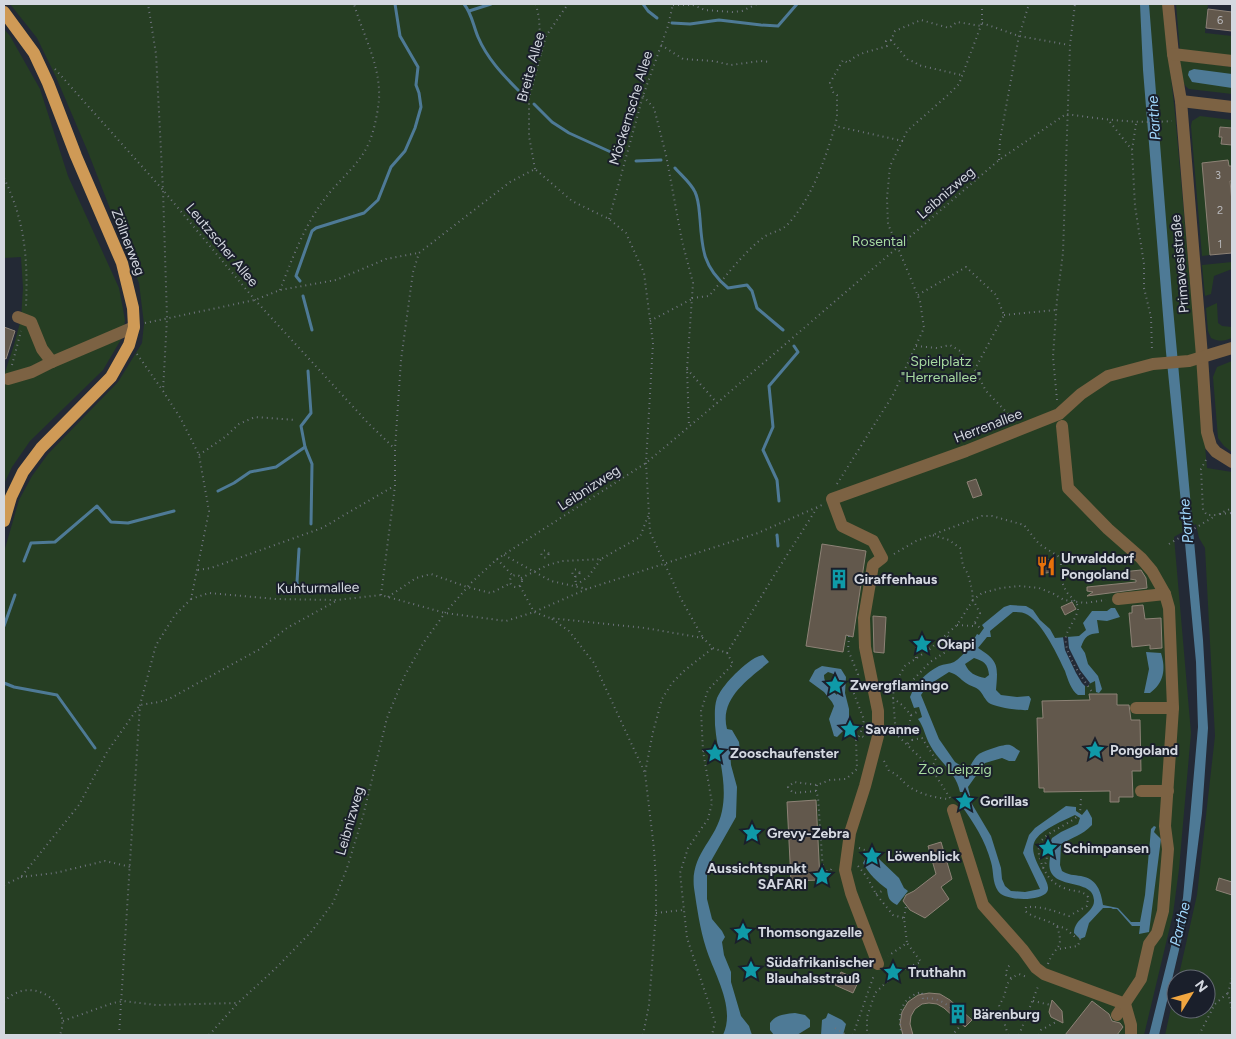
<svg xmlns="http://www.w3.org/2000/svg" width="1236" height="1039" viewBox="0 0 1236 1039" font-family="Figtree,sans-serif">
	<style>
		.green { fill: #263e23 }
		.water { fill: #4e7a96; fill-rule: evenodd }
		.pier { fill: #232935 }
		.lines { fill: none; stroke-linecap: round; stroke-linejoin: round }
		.stream { stroke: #4e7a96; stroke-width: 3 }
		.building { fill: #62584c; stroke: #8d8276 }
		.path { stroke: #6f747e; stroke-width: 2; stroke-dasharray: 1 4; stroke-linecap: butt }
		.minor { stroke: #7c6243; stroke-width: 12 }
		.major { stroke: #cf9a56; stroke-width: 12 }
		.labels { text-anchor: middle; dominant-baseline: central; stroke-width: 4; stroke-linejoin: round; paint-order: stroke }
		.number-label { font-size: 11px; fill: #b8b8bb }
		.street-label { font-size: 14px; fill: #d4d8e0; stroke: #1a1f2b }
		.park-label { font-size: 14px; fill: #a7daa0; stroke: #1a1f2b }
		.poi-label { font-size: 14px; font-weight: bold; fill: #d4d8e0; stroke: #1a1f2b; text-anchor: start }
		.water-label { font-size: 15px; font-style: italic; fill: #a1d8fd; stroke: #1a1f2b }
	</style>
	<rect width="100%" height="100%" fill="#232935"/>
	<!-- green -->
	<g class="green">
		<polygon points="10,4 1163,4 1175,114 1207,468 1232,472 1232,1035 1165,1035 1176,986 1176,1009 1206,1009 1206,979 1178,979 1197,895 1215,736 1205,548 1199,538 1196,524 1174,537 1191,733 1179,869 1173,914 1144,1035 4,1035 4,552 19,500 32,476 48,454 118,382 142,343 144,324 139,283 88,152 56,77 37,38"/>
		<polygon points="1176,4 1208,4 1205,33 1232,36 1232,58 1180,51"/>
		<polygon points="4,29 10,36 40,89 68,176 119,288 125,320 123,336 103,370 30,441 12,467 4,484 4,375 14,345 21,319 23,288 21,257 4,258"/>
		<path d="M1180,60L1232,67V94L1189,89C1180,83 1181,71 1180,60Z"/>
		<polygon points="1200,116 1232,120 1232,128 1220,127 1219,137 1222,137 1221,144 1232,145 1232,232 1208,235 1210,255 1202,256 1191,126 1192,121"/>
		<polygon points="1232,262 1232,269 1214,276 1211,294 1205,296 1202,265"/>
		<path d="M1217,303L1218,323L1222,326L1232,327V338C1224,341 1219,342 1211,338L1208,331L1206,308Z"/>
		<polygon points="1232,361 1232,452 1224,446 1218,438 1213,377 1217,367"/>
	</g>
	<!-- water -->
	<g class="water">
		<polygon points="1140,4 1149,4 1173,308 1203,640 1208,728 1202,813 1191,899 1159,1035 1149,1035 1183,898 1198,727 1196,662 1185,543 1166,352 1143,70"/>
		<polygon points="1194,69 1232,74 1232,88 1192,82 1188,75 1189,71"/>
		<path d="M1010,605L1026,606L1033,610L1040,620L1050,629L1055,638L1079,636L1086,630L1083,623L1092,611H1107L1111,608H1115L1120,617L1107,621L1097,620L1099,633C1088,634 1085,636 1081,647L1085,653L1088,664L1098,676L1102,689L1099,693L1096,692L1095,681L1085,686V695H1078C1071,690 1068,680 1065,671C1058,656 1043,624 1028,615C1023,612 1018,612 1013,612L990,631L991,637H987L978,648C999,661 998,666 996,690L1001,695L1017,697L1029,696L1031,699L1028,710C1021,711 994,707 989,703C985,700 983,694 979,690C976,687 970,686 966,683C960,679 957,674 949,672L927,686L921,695L939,739L955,762L966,769C973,765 973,758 979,754C983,751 1006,743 1010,745C1014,746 1017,750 1020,751L1015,761H1009L1002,758L985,763L968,787L972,804L991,836L1001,868L1002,879L1005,886L1011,891L1025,892L1040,889L1023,853L1029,835L1035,828L1066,806L1076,807V811L1082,815L1087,809L1092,818V825C1081,836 1073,837 1061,844L1060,865L1062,871C1068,875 1074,875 1081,876C1097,879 1101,891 1103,905L1118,908L1131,922H1140L1145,895L1151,829L1154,826L1156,827L1154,832L1161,839L1149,932L1139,934L1140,926H1132L1117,909H1113L1111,908H1103L1089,923L1085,937L1080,939L1074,933C1074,918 1094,913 1094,901C1095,875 1043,894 1050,858C1051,851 1049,845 1052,838L1061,832L1078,824L1080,818L1075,815C1063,821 1044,828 1036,839C1024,856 1054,882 1047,892C1040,902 1004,901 998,891C992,882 994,872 991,862C985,840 974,823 961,805L967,804L965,792H960C956,772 939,762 930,745C925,736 924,727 918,719L922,717L919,707L914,708L910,697C915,683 926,673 939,666C944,664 950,664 954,662C964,656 972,643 977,634L979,635L984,628L982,625L1004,607ZM974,658C984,661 988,664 989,675L985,678C975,676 969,673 965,664Z"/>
		<path d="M1146,652L1161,653C1166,669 1164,683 1150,693H1144L1149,669Z"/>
		<path d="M763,655L769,662C749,679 719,698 727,729L732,730L739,742L740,752L733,750L730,752L731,765L737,787L736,817L711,861L707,873V899L712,919L722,931L725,937L722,942L724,955L731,972V982L741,1016L749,1026L752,1035H723C736,1007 714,974 706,948C700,929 697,908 694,888C690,854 716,841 722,811C728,783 717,753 715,725C715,716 714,707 717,698C721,689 729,680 735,674C744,666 751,658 763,655Z"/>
		<path d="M822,666L841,669L846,677L845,693L849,709V725L837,737L834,736L829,719L834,706L832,702L824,692L809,681L815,670ZM828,672C841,675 841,684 837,695C830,689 824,684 824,675Z"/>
		<path d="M866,858L871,861H876L878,858L899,878L904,888L908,891L897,905C889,901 888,898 887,889C877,882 869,874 863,863Z"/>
		<path d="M795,1013L805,1015L810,1020V1027L797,1035H774L770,1030V1023C775,1015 785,1014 795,1013Z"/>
		<polygon points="828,1013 842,1020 846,1024 843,1035 821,1035 822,1020 826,1018"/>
	</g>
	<!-- pier -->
	<polygon class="pier" points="1063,637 1068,637 1069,648 1080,670 1090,683 1088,686 1085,686 1082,683 1076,673 1065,650"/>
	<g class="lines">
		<!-- stream -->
		<g class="stream">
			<path d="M464,4C472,14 473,25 478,37C487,58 502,74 518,90"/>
			<polyline points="643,4 648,11 657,18"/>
			<polyline points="469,11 491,4"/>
			<polyline points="672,23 690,24 719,20 761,25 778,26 797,4"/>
			<polyline points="534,104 552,122 569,133 613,153"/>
			<polyline points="636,161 661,160"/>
			<path d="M675,168C681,175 691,183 695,192C699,200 699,210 700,219C702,249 703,267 728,288L747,285L752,291L757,308L783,330"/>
			<polyline points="300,281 296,276 312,231 316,228 364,213 378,200 391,167 405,151 415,128 421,107 419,93 416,85 418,67 400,36 395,4"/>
			<polyline points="303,296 312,330"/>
			<polyline points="308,371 311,413 301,426 305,447 312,464 311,524"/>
			<polyline points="218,491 234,483 250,472 276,467 305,447"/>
			<polyline points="779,501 777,480 763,450 773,427 769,386 798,352 794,346"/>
			<polyline points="777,535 778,546"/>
			<polyline points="24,561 31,543 55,542 97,506 111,522 128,523 174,511"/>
			<polyline points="299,591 297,582 299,549"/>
			<polyline points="4,626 15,595"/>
			<polyline points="4,683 14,687 57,695 95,748"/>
		</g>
	</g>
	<!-- building -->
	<g class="building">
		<polygon points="1208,9 1232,12 1232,31 1206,28"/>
		<polygon points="1220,127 1232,128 1232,145 1221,144 1222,137 1219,137"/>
		<polygon points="1228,160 1229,166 1232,166 1232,181 1230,181 1232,202 1232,253 1210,255 1202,163"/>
		<polygon points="4,327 15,331 6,359 4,358"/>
		<polygon points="976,479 982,495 973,498 967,482"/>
		<polygon points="822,544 866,551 853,637 846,635 843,652 806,646"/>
		<circle cx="1046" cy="566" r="7"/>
		<polygon points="1141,570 1146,578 1147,588 1087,596 1093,592 1087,591 1087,587 1136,582 1136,580 1112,576 1112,573"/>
		<polygon points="1072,602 1076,609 1065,615 1061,607"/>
		<polygon points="1143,605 1145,619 1161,618 1162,648 1150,649 1150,645 1132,647 1129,613 1132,613 1132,606"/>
		<polygon points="873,616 886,617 884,653 874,652"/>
		<polygon points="1089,694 1117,694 1117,705 1129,705 1131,720 1140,720 1141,771 1132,771 1133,797 1119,797 1119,802 1110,802 1110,791 1044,792 1044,788 1039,788 1037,718 1043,718 1042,701 1090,700"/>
		<polygon points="816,800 820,880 791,881 787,802"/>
		<polygon points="941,842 952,879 941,887 949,899 925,918 910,910 903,901 906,895 914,891 936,874 928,846"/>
		<polygon points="1219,878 1232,882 1232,895 1216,890"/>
		<polygon points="841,972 859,980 853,993 835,985"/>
		<polygon points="929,993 940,994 950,1000 972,1020 965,1027 944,1008 937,1004 929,1003 922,1004 915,1009 911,1016 910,1024 913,1035 903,1035 900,1024 902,1012 908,1002 918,995"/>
		<polygon points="1052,1000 1062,1011 1063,1023 1051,1017 1049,1012"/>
		<polygon points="1092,1001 1109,1014 1112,1021 1120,1023 1123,1027 1117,1035 1065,1035"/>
	</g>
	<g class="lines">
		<!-- path -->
		<g class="path">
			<polyline points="536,4 539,18 541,54"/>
			<polyline points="673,5 693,5 705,10 732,12 742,11 757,4"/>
			<polyline points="982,23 1019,36 1069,45"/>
			<polyline points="891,40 908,60 915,62 918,65 961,75"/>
			<polyline points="661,45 683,59 713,61 731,65 760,61 771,62"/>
			<polyline points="55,69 163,190 255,300 368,423 395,449"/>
			<polyline points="643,96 654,108 666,155 682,241 693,283 687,369 689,427"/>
			<polyline points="1110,122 1132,150"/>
			<polyline points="1136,124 1132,150 1135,206 1144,264 1144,288 1151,317 1152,352"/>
			<path d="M903,141L835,126L837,117V95L833,92L830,83L843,60L848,63C857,52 873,51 887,46L886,41L891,40L895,31L921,20L949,28L957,22L981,26"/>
			<polyline points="999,160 1000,140 1019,36 1029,4"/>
			<polyline points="535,169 529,136 529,98 546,36 568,4"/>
			<path d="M4,178C25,222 28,258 26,307"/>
			<polyline points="609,219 643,96 668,26 673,4"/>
			<path d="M280,290C291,262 303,229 321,204C333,186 351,172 363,154C373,139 377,117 379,100C381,66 363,35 354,4"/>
			<polyline points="918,295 966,267 996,295 1004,315 975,369"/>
			<path d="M692,298L709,296C726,276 743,253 764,237C771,232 782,231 788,224C812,198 825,160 835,126"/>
			<polyline points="1004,315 1056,310"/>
			<polyline points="650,321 692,299"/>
			<polyline points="145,323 255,300 280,290 336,280 386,259 418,253"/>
			<polyline points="916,346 937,348 950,345 960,351 974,368 986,391 1014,420"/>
			<polyline points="137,354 163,391"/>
			<polyline points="12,365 21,331"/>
			<polyline points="687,369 717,403"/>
			<polyline points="1057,400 1053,357 1057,299 1063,253 1070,45 1075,4"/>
			<polyline points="199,455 225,437 239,424 255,417 296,420"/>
			<polyline points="1206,460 1201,469 1203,510 1207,515 1217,515 1232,508"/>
			<polyline points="837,484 893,395 924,328 920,301 888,224 887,198 890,166 907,131 948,95 959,84 982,23 982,4"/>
			<polyline points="1220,514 1232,513"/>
			<polyline points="1169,544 1215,516"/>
			<circle cx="545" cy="554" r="3.5"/>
			<polyline points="894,554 916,541 932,535"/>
			<polyline points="504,555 551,581 587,589"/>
			<polyline points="497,559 513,576"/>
			<circle cx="576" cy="573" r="3.5"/>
			<polyline points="198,570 211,568 322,528 394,486"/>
			<circle cx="516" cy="581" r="6"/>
			<polyline points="575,576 576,585"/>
			<polyline points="521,578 548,565 562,561 601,559 640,537 648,516"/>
			<polyline points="576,585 588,577 601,559"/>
			<polyline points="520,586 534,612 550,618 645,628 703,638 713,648 727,653 733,664 708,690 701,711 703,751 712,803 708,819 688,848 680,873 687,938 715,1022 712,1035"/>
			<polyline points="381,595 395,486 395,449 401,360 413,272 419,253 510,182 535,169 572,201 609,219 626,233 644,273 653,343 646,463 650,532 680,597 703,638"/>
			<polyline points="388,597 416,578 431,574 467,587 491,593 511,583"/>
			<polyline points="191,599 209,593 276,599 337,600 381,595 445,613 506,621 534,612 587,589 758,533 822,505"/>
			<polyline points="552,619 569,631 594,663 645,773"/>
			<polyline points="975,623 981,629"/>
			<polyline points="957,625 973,626 980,613 973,600 982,593 1001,588 1019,586 1039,588 1054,594 1064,600 1085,603 1106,600"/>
			<polyline points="849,636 848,650 858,674 853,691 864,720 860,735"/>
			<polyline points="727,653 775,574 817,508"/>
			<polyline points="916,658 916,647 925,644 930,649"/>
			<polyline points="895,684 911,682 930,662 955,646 947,635"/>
			<polyline points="893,698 902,705 911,715 909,726 912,740 906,745"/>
			<polyline points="911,715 919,711"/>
			<polyline points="912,740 922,738 936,760 931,768"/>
			<polyline points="703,751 715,753"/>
			<path d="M884,761L889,771C899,775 900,779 907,785C918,794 936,798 949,799"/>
			<polyline points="817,785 816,791 818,797 823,871 830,871 833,866"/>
			<polyline points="816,791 793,793 788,787 794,782 817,785 830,780 846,779 857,769 856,740 860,735 865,738"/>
			<path d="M950,798L931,768L896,734L893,698L894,685L905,666L930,649L957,625L973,600L972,590L968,574L963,566L960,548L949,540L932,535L982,516H992L1024,525L1039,544L1061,558C1061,567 1060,580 1065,589C1068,596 1077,600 1078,608C1078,615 1070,626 1067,633C1060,650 1083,678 1092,692"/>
			<polyline points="956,798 964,797"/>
			<polyline points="859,848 865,850 872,856"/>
			<polyline points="858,866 867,877 876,894 893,915 904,918 907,943 888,956"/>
			<path d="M1043,868C1050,858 1045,848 1047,837"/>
			<polyline points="21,877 55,873 105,861 131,867"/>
			<polyline points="4,885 21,877 79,805 107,752 140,705 159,702 169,699 260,649 287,628 336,601"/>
			<polyline points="876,894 882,891"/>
			<polyline points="656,913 683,910"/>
			<polyline points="904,918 906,906"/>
			<polyline points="1057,926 1065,928 1074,936 1081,936 1078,946 1059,949"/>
			<path d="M1048,964C1055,944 1065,951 1057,926C1047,919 1035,919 1025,911L1026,907C1042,906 1054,911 1069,916L1087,906L1088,897C1082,890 1076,892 1067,889C1052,885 1044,873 1040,859C1038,852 1038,846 1042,840C1052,829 1069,825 1080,814L1081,799"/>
			<polyline points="892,978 906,968 921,962 907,943"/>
			<polyline points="1011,978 1006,975 1007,968 1012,963"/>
			<polyline points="1232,978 1228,993 1232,1010"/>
			<polyline points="1033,1001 1051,1005"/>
			<path d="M4,1002C29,974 73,1000 60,1035"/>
			<polyline points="63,1021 113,1003 123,1001 156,1005 238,1003"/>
			<polyline points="835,1028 846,1035"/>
			<polyline points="119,1035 140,705 156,645 175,615 191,599 209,511 199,455 181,419 163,391 167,318 163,190 156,54 148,4"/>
			<path d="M209,1035L238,1003L276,968L311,932L333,903L347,868L363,816L387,718L405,675L424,642L445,613L471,583L497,559L646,463L717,403L999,160L1066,114C1102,119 1136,124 1172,121"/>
			<polyline points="643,1035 649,1005 656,913 656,882 654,849 645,773 653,732 662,699 672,683 685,670 713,648"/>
			<polyline points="853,1035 874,975"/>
			<polyline points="869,1035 867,1033 867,1017 875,993 891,978 886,973"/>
			<path d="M902,1035C897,1017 900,997 922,992L923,999C941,995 953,1010 965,1021L952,1035"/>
			<path d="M1008,1035L999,1005C1010,991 1001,982 1019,974L1027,977"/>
			<polyline points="1019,1035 1039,984"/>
			<polyline points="1039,1035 1041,1030 1056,1022 1057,1020"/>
			<polyline points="1199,1035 1215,1004 1228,993"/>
		</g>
		<!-- minor -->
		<g class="minor">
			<polyline points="1168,4 1173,54 1181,101 1202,356 1207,432 1211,446 1216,452 1232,462"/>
			<polyline points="1173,54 1232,61"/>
			<polyline points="1181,101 1232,107"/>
			<polyline points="18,317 31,322 42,349 52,362 134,327"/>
			<polyline points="8,379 32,372 52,362"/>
			<polyline points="1062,426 1068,488 1108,529 1141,558 1152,571 1165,594 1169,608 1173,708 1165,826 1168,849 1163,911 1157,933 1149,944 1141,979 1117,1015"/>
			<polyline points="1118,599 1165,594"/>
			<polyline points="1136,708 1173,708"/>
			<polyline points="1141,791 1168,791"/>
			<polyline points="953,810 983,905 1023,950 1036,968 1044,974 1125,1004 1131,1025 1131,1035"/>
			<polyline points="878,964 851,893 845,870 850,833 865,786 878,736 878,711 865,647 864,618 873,565 882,558 873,541 842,526 832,499 966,451 1059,414 1081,394 1108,376 1153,364 1189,361 1232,348"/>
		</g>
		<!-- major -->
		<polyline class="major" points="4,12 34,53 48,83 76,156 122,263 133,308 134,327 129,345 111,377 41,448 23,472 11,497 4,521"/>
	</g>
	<!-- icons -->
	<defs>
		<symbol id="restaurant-bare" viewBox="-9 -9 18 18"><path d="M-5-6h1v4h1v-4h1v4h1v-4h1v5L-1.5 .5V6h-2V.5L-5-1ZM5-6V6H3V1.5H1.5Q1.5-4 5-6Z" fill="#e8710a" stroke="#1a1f2b" stroke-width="2.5" paint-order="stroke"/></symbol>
		<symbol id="building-bare" viewBox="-9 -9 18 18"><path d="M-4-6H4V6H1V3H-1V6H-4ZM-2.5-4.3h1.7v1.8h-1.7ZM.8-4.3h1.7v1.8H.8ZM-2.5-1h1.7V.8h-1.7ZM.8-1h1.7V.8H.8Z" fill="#0f9aa8" stroke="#1a1f2b" stroke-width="2.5" paint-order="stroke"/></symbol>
		<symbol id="sight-bare" viewBox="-9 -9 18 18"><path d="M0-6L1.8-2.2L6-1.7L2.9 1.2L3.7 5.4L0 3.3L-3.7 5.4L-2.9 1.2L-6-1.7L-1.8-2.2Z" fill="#0f9aa8" stroke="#1a1f2b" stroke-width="2.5" paint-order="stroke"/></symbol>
	</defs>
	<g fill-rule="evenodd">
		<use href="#restaurant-bare" x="1032" y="552" width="28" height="28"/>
		<use href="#building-bare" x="825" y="565" width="28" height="28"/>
		<use href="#sight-bare" x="908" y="630" width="28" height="28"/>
		<use href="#sight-bare" x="821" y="671" width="28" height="28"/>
		<use href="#sight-bare" x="836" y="715" width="28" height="28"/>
		<use href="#sight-bare" x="1081" y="736" width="28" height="28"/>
		<use href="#sight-bare" x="701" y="739" width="28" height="28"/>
		<use href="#sight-bare" x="951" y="787" width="28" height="28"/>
		<use href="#sight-bare" x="738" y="819" width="28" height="28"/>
		<use href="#sight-bare" x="1034" y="834" width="28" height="28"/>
		<use href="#sight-bare" x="858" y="842" width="28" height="28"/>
		<use href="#sight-bare" x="808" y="862" width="28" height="28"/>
		<use href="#sight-bare" x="729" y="918" width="28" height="28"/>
		<use href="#sight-bare" x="737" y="956" width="28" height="28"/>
		<use href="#sight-bare" x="879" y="958" width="28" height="28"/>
		<use href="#building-bare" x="944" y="1000" width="28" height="28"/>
	</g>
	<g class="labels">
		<!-- number labels -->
		<g class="number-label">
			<text x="1220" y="20">6</text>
			<text x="1218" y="175">3</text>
			<text x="1220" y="210">2</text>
			<text x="1220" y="244">1</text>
		</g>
		<!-- street labels -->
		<g class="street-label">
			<text transform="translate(531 67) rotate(-75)">Breite Allee</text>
			<text transform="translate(631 108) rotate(-73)">Möckernsche Allee</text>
			<text transform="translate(946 193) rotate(-41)">Leibnizweg</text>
			<text transform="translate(128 242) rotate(69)">Zöllnerweg</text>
			<text transform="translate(222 245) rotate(50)">Leutzscher Allee</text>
			<text transform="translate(1180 264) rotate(-95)">Primavesistraße</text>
			<text transform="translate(988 426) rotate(-21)">Herrenallee</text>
			<text transform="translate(589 488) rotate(-33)">Leibnizweg</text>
			<text transform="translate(318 588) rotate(-1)">Kuhturmallee</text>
			<text transform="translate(350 821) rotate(-74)">Leibnizweg</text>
		</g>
		<!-- park labels -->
		<g class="park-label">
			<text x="879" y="241">Rosental</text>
			<text x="941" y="361">Spielplatz<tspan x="941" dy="16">"Herrenallee"</tspan></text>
			<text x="955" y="769">Zoo Leipzig</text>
		</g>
		<!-- poi labels -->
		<g class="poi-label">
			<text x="1061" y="558">Urwalddorf<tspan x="1061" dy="16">Pongoland</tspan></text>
			<text x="854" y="579">Giraffenhaus</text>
			<text x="937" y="644">Okapi</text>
			<text x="850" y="685">Zwergflamingo</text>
			<text x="865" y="729">Savanne</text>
			<text x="1110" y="750">Pongoland</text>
			<text x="730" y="753">Zooschaufenster</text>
			<text x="980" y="801">Gorillas</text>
			<text x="767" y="833">Grevy-Zebra</text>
			<text x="1063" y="848">Schimpansen</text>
			<text x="887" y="856">Löwenblick</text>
			<text x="807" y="868" text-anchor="end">Aussichtspunkt<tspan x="807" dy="16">SAFARI</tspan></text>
			<text x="758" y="932">Thomsongazelle</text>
			<text x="766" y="962">Südafrikanischer<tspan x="766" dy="16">Blauhalsstrauß</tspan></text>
			<text x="908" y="972">Truthahn</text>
			<text x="973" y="1014">Bärenburg</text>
		</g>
		<!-- water labels -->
		<g class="water-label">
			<text transform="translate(1154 118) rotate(-94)">Parthe</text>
			<text transform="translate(1186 521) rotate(-95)">Parthe</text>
			<text transform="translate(1180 924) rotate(-76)">Parthe</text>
		</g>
	</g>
	<!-- border -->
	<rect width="1236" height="1039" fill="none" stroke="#d4d8e0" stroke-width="10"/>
	<!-- north arrow -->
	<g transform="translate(1191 994) rotate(53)"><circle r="24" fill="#1a1f2b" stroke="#646973"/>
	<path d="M0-4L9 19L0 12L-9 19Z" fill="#f1a640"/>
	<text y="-8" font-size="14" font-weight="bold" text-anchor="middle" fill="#d4d8e0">N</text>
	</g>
</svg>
